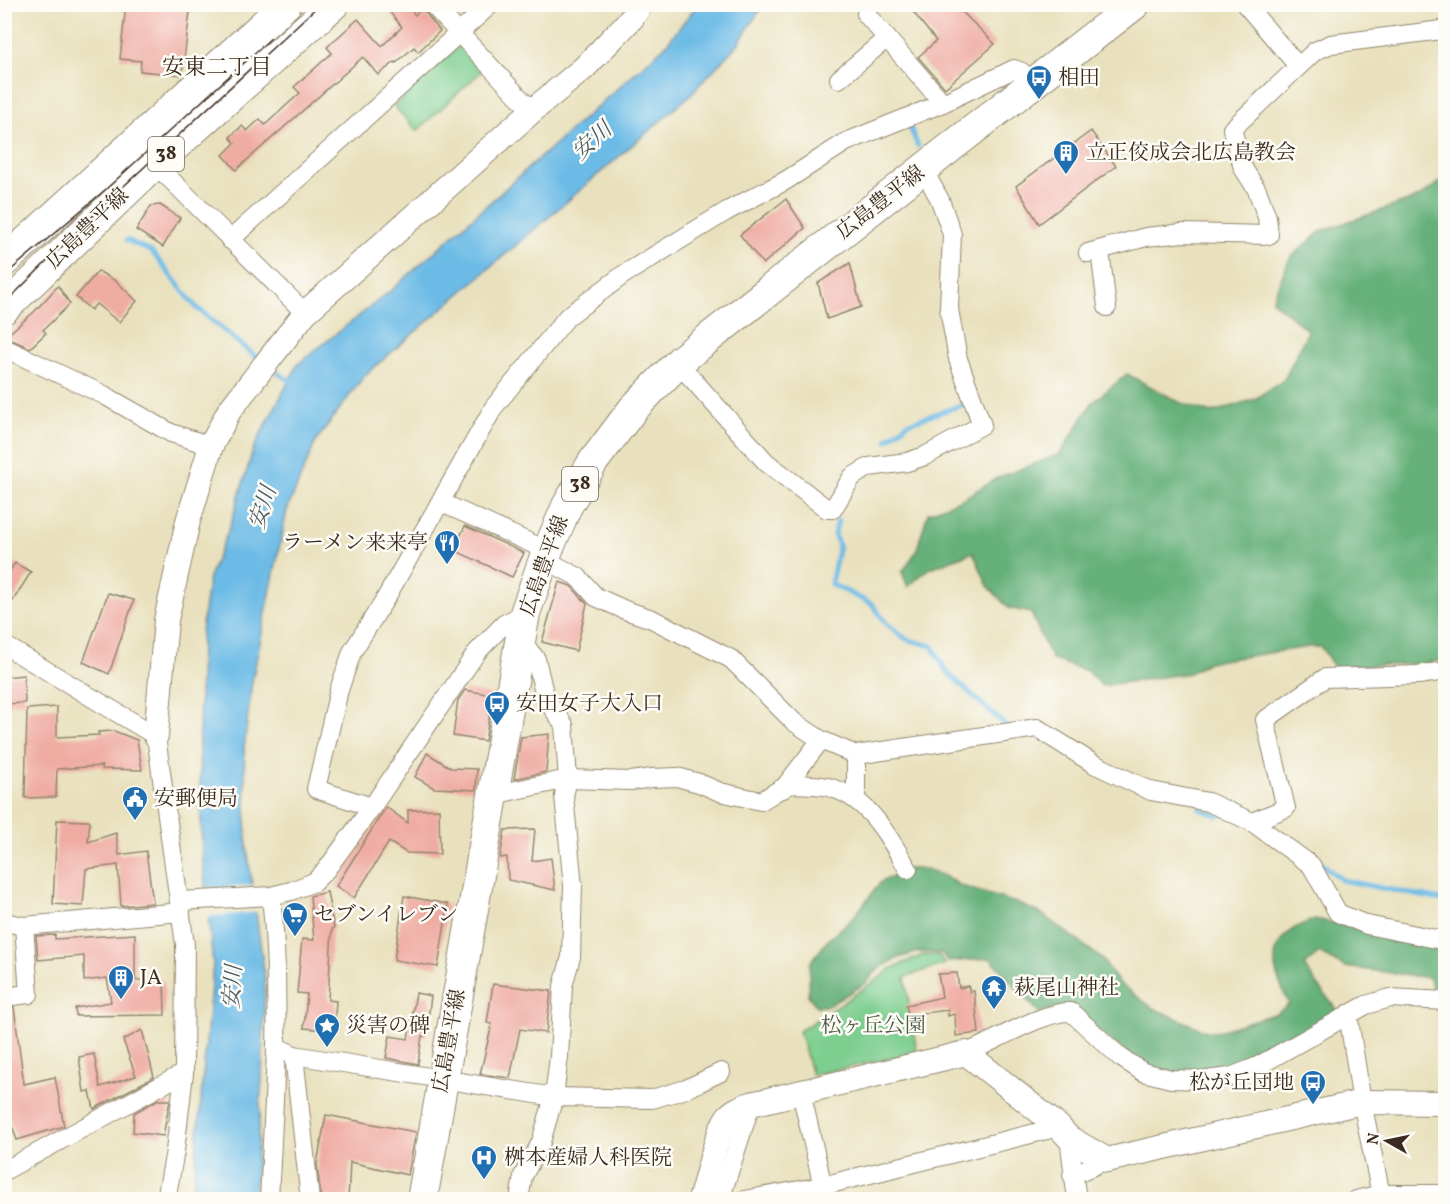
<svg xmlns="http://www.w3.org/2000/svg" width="1450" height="1204" viewBox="0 0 1450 1204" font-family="Vollkorn,'Noto Serif JP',serif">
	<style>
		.green { fill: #7dce8f; stroke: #5c7c56; stroke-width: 1.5 }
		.forest { fill: #66b17a; stroke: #506e4c; stroke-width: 1.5 }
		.water { fill: #6cbbe6; stroke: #547282; stroke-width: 1.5 }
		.pier { fill: #e9e1be }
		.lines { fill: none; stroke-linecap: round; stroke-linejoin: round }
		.stream { stroke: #6cbbe6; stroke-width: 5 }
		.building { fill: #efaca3 }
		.minor-casing { stroke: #92866e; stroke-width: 20 }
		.tertiary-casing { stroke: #92866e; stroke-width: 26 }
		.primary-casing { stroke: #92866e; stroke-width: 32 }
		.minor { stroke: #fff; stroke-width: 18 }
		.tertiary { stroke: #fff; stroke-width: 24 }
		.primary { stroke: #fff; stroke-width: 30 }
		.tram { stroke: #3b2a1e; stroke-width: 1.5 }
		.labels { text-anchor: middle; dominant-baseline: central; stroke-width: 5; stroke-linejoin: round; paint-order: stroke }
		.shield { fill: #fdfcf7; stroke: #75695f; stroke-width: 1.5 }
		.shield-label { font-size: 20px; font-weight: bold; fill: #3b2a1e }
		.poi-label { font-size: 21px; fill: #3b2a1e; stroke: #fdfcf7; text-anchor: start }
		.street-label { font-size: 21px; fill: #3b2a1e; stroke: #fdfcf7 }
		.park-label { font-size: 21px; fill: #4f5b40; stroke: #fdfcf7 }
		.neighbourhood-label { font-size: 22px; fill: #3b2a1e; stroke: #fdfcf7 }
		.water-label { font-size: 22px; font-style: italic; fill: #4c5d64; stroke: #fdfcf7 }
	</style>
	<rect width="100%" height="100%" fill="#fdfcf7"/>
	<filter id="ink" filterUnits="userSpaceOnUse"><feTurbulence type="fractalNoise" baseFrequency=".0167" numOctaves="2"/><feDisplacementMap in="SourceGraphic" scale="12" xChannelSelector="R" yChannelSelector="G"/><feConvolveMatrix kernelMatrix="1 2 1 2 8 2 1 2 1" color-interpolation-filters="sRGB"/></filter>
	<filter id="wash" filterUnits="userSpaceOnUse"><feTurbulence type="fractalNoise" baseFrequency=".008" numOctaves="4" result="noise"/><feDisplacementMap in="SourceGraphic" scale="24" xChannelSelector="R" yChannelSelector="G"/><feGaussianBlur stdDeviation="1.35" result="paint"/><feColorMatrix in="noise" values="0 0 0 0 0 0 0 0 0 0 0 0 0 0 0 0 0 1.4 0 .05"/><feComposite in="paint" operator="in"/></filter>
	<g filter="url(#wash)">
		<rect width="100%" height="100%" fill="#e9e1be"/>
		<!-- green -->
		<g class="green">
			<polygon points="461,44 484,69 417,131 394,106"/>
			<polygon points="923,955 939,955 945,964 905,977 917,1053 812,1075 799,1031 877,980 890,969"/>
		</g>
		<!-- forest -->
		<g class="forest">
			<polygon points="1445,179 1445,660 1417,664 1334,667 1321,647 1309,647 1208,662 1189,673 1102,686 1087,671 1053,660 1047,650 1031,613 1009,608 988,586 973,552 928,569 908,587 902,572 916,552 928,513 966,497 997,478 1060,454 1092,403 1127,374 1179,402 1211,413 1255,399 1284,380 1308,331 1272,300 1290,258 1321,231 1417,198"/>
			<path d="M908,869H927L944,876L961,886L1019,904L1040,913L1101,958L1119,983L1153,1008L1206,1031L1216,1032L1277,1013L1289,1004C1284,992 1275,976 1275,964C1273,939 1294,926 1315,919L1445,946V991L1432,989L1430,978L1345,967L1319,953L1304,966L1338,1012L1280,1047L1224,1073L1191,1076L1146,1068L1066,1005L1039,1013L990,958L948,962L942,953L918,952L898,958L878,969L866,983L828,1006H816L808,995L810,963L828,940L852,919L881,882Z"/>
		</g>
		<!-- water -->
		<polygon class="water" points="697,5 763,5 738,44 687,98 364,376 316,441 287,510 252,681 244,748 247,847 265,979 262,1079 254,1199 192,1200 213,964 202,853 199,744 201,632 209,577 230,526 254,447 298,364 394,288 665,46"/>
		<!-- pier -->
		<polygon class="pier" points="255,885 259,912 205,917 202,889"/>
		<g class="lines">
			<!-- stream -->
			<g class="stream">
				<polyline points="909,125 918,146"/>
				<polyline points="127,240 152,252 196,307 256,357"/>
				<polyline points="278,373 294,384"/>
				<polyline points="887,440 908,423 968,403 967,399"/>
				<polyline points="838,521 834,535 839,545 831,584 872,604 886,623 906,639 932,646 947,672 1005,725"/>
				<polyline points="1200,809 1219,816"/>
				<polyline points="1316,859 1342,880 1446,901"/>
			</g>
		</g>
		<g id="blocks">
			<!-- building -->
			<g class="building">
				<polygon points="126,4 191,4 182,75 140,71 141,61 120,59"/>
				<polygon points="383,4 405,4 415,15 422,8 440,31 418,52 414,47 396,63 395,62 378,75 363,57 236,170 223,155 235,143 230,137 242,126 247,131 260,119 265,125 300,93 294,87 332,53 327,47 358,19 382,46 402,27"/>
				<polygon points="907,4 954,4 995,44 945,88 918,57 936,41"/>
				<polygon points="1091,131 1116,166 1039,224 1016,186"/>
				<polygon points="786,199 805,228 763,264 740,235"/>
				<polygon points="160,205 180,218 163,247 136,230 151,206"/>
				<polygon points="850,263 861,307 827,319 818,283"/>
				<polygon points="98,271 116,281 137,301 119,322 96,304 91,310 76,297"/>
				<polygon points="58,286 70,304 43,330 46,333 30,348 5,337 34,312"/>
				<polygon points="465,526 524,553 512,577 454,550"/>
				<polygon points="15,563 31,572 4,615 4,579"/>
				<polygon points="559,582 571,586 587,604 576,651 542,642"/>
				<polygon points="108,593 134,600 109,674 83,662"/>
				<polygon points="24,675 25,703 4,704 4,677"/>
				<polygon points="465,690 493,695 485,741 453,736 458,700"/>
				<polygon points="57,707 57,737 99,735 98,732 114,731 137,740 142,770 102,769 102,766 57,769 56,797 25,798 27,709"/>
				<polygon points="549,734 546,772 514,779 521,737"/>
				<polygon points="427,753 451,768 477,769 476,790 434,788 415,777"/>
				<polygon points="386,807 408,823 408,810 439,809 440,854 407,853 389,842 354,898 336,886"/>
				<polygon points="57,820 90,821 88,842 116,833 119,855 146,851 153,903 121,906 118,865 86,869 83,906 53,904"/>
				<polygon points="535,829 532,861 551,858 555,890 508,880 507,857 500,858 505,830"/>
				<polygon points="327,892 334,928 332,929 328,1000 336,1001 334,1031 304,1028 307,994 297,993 302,939 314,940 310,896"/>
				<polygon points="404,896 448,904 438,967 394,960"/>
				<polygon points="135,934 135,980 164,981 165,1015 76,1016 75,1008 111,1002 107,978 84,981 84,956 38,960 36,936 55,935 55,939"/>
				<polygon points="957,973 959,988 968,986 970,992 974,991 979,1033 956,1036 955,1014 948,1016 948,1010 908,1015 906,1005 942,997 938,974"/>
				<polygon points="493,984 551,991 546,1033 520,1029 510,1078 480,1074 492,1024 487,1023"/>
				<polygon points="416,993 431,996 426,1036 422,1036 418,1064 386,1058 390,1036 408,1039"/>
				<polygon points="14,1007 24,1084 55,1077 64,1126 17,1140 4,1103 4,1008"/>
				<polygon points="142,1030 154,1077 94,1109 90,1091 84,1092 79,1057 94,1054 100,1087 136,1076 123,1040"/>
				<polygon points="157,1100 170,1100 163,1136 133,1132 134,1113"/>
				<polygon points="326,1115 416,1132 408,1175 350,1162 348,1200 321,1200 317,1164"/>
			</g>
		</g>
	</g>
	<g filter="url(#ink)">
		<use href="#blocks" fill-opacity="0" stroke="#92866e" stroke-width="1.5"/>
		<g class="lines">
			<defs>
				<g id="minor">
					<polyline points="432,4 532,111"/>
					<polyline points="869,4 866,14 943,103"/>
					<polyline points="1245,4 1298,66"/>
					<polyline points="839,79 887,38"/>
					<polyline points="155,164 305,313"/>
					<polyline points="230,240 491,4"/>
					<polyline points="1100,251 1107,307"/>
					<polyline points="1088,253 1146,237 1183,233 1269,235 1267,217 1257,190 1243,168 1232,129 1315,51 1331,44 1442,30"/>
					<polyline points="4,348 104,395 171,433 211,446"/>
					<polyline points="679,364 766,462 827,509 833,509 852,477 869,467 907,462 925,456 982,425 958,359 949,309 952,234 940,200 923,169"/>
					<polyline points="440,502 548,551"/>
					<polyline points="544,559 578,577 596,597 625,610 652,619 731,659 794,722 821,740 856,755 1037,728 1094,764 1151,791 1208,802 1252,822 1286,808 1265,720 1325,678 1418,675 1446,671"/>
					<polyline points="4,645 156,736 185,945 184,1073 175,1151 166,1200"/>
					<polyline points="783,789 821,740"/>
					<path d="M492,795L568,779L631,781L652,778L677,777L699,783L720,792L761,801C770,796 780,788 789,785C796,783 805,785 812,785C862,786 885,831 908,869"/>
					<polyline points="856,800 856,755"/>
					<polyline points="372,807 316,789 339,690 352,652 387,596 494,407 567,317 623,275 727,211 785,181 846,142 943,103 1014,69 1022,72 1032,85"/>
					<polyline points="1252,822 1311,865 1338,913 1367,925 1446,941"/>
					<polyline points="180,901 271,896 291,891 314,882 326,870 372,807 477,652 504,624 525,613"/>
					<polyline points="4,922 24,926 181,912"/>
					<polyline points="4,997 29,994 24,926"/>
					<polyline points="1348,1014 1362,1102 1382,1200"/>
					<polyline points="277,1047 294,1055 554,1097 652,1099 686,1089 721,1072"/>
					<path d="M966,1053C992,1043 1045,1010 1071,1012L1120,1057L1143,1072L1171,1079L1205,1080L1230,1077L1256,1067L1366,1005L1390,998L1446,1001"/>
					<polyline points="294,1055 310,1200"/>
					<polyline points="801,1092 826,1200"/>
					<polyline points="1069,1138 1077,1200"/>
					<polyline points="4,1171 184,1073"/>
					<polyline points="1072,1175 1107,1160"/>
					<path d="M269,1200C274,1098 282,997 271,896"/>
					<polyline points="519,1200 523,1176 541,1142 554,1097 559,1057 563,986 571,957 573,886 564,796 568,779 564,725 545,697 536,659 520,639"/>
					<polyline points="720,1200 751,1104"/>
					<polyline points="744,1200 822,1186 1059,1127"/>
					<polyline points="1356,1200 1381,1194 1446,1194"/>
				</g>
				<g id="tertiary">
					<polyline points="156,736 166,620 188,521 211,446 229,411 305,313 532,111 584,68 632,18 641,4"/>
					<path d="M700,1200C707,1179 716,1134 727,1118C733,1110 742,1107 751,1104L966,1053L1059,1127L1069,1138L1107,1160L1362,1102L1446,1103"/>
				</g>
				<g id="primary">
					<polyline points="4,262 286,4"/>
					<polyline points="4,309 155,164 334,4"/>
					<polyline points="422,1200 525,613 544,559 567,506 593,462 633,409 681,360 951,147 1135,4"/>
				</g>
			</defs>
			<!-- minor casing -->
			<use href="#minor" class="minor-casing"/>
			<!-- tertiary casing -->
			<use href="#tertiary" class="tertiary-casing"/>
			<!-- primary casing -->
			<use href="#primary" class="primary-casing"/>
			<!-- minor -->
			<use href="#minor" class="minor"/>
			<!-- tertiary -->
			<use href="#tertiary" class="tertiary"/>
			<!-- primary -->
			<use href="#primary" class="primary"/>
			<!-- tram -->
			<g class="tram">
				<polyline points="4,276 105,190 271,38"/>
				<polyline points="4,304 112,197 320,4"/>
			</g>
		</g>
	</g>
	<!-- icons -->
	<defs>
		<symbol id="bus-pin" viewBox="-11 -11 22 30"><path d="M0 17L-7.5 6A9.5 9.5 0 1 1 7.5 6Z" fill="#1f6fb2" stroke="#fdfcf7"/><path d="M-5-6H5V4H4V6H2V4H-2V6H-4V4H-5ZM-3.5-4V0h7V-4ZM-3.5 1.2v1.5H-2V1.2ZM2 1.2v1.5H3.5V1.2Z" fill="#fff"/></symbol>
		<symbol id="building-pin" viewBox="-11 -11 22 30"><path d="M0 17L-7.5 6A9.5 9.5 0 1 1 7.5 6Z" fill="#1f6fb2" stroke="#fdfcf7"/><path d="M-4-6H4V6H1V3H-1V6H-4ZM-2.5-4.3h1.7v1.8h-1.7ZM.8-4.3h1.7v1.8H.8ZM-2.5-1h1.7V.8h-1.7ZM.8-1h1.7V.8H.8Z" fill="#fff"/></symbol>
		<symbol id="restaurant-pin" viewBox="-11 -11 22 30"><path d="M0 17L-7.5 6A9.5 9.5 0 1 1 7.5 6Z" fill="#1f6fb2" stroke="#fdfcf7"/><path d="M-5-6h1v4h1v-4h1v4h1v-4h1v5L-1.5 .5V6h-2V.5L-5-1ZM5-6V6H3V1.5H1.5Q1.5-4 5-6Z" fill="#fff"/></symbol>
		<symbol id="civic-pin" viewBox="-11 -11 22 30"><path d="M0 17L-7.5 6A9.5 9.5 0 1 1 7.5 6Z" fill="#1f6fb2" stroke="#fdfcf7"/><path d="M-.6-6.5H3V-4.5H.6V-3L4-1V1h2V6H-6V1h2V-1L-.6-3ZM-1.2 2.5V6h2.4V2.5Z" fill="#fff"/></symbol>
		<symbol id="supermarket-pin" viewBox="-11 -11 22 30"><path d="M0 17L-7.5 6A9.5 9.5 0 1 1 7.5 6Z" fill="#1f6fb2" stroke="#fdfcf7"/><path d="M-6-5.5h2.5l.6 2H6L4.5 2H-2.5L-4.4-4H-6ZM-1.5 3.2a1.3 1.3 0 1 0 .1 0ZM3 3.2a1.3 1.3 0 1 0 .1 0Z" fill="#fff"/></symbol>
		<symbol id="temple-pin" viewBox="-11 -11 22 30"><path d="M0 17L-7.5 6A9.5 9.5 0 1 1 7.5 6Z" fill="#1f6fb2" stroke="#fdfcf7"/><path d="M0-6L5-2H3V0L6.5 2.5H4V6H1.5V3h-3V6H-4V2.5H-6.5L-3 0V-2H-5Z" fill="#fff"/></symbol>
		<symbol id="sight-pin" viewBox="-11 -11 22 30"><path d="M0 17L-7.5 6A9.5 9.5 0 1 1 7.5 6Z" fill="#1f6fb2" stroke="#fdfcf7"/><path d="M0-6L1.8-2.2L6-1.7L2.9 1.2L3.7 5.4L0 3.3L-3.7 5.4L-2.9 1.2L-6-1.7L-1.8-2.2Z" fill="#fff"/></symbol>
		<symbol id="hospital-pin" viewBox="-11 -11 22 30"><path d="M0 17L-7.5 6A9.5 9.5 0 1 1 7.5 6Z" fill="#1f6fb2" stroke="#fdfcf7"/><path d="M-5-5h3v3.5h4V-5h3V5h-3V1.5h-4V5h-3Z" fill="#fff"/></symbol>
	</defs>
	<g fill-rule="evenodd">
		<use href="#bus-pin" x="1024" y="63" width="30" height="40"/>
		<use href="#building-pin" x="1051" y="138" width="30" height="40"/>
		<use href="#restaurant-pin" x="432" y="528" width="30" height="40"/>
		<use href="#bus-pin" x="482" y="689" width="30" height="40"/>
		<use href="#civic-pin" x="120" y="784" width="30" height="40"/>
		<use href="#supermarket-pin" x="280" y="900" width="30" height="40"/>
		<use href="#building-pin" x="106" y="963" width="30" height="40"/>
		<use href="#temple-pin" x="979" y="973" width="30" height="40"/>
		<use href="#sight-pin" x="312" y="1011" width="30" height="40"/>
		<use href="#bus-pin" x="1298" y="1068" width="30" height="40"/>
		<use href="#hospital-pin" x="469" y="1143" width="30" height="40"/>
	</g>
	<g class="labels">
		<!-- shield labels -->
		<g class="shield">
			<rect x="148" y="137" width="36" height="34" rx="4.5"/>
			<rect x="562" y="467" width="36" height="34" rx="4.5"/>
		</g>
		<g class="shield-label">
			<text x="166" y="154">38</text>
			<text x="580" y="484">38</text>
		</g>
		<!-- poi labels -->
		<g class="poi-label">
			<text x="1058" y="78">相田</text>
			<text x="1086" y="153">立正佼成会北広島教会</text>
			<text x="428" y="543" text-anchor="end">ラーメン来来亭</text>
			<text x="516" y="704">安田女子大入口</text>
			<text x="154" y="799">安郵便局</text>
			<text x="314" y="915">セブンイレブン</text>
			<text x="140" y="978">JA</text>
			<text x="1014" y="988">萩尾山神社</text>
			<text x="346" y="1026">災害の碑</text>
			<text x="1294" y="1083" text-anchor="end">松が丘団地</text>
			<text x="504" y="1158">桝本産婦人科医院</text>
		</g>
		<!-- street labels -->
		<g class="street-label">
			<text transform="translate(881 203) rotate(-38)">広島豊平線</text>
			<text transform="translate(88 229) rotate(-44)">広島豊平線</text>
			<text transform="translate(545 566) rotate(-70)">広島豊平線</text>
			<text transform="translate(450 1041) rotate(-80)">広島豊平線</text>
		</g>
		<!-- park labels -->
		<g class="park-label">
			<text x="873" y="1026">松ヶ丘公園</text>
		</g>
		<!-- neighbourhood labels -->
		<g class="neighbourhood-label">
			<text x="217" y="68">安東二丁目</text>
		</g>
		<!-- water labels -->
		<g class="water-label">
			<text transform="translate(593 142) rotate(-42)">安川</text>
			<text transform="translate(264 508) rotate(-72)">安川</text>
			<text transform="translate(234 987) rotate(-86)">安川</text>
		</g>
	</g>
	<!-- margin -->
	<rect width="1450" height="1204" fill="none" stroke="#fdfcf7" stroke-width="24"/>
	<!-- north arrow -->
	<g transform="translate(1387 1141) rotate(279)" stroke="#fdfcf7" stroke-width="4.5" paint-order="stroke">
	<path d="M0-4.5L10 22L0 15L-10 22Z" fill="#3b2a1e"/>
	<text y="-9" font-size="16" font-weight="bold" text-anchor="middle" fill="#3b2a1e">N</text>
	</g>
</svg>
